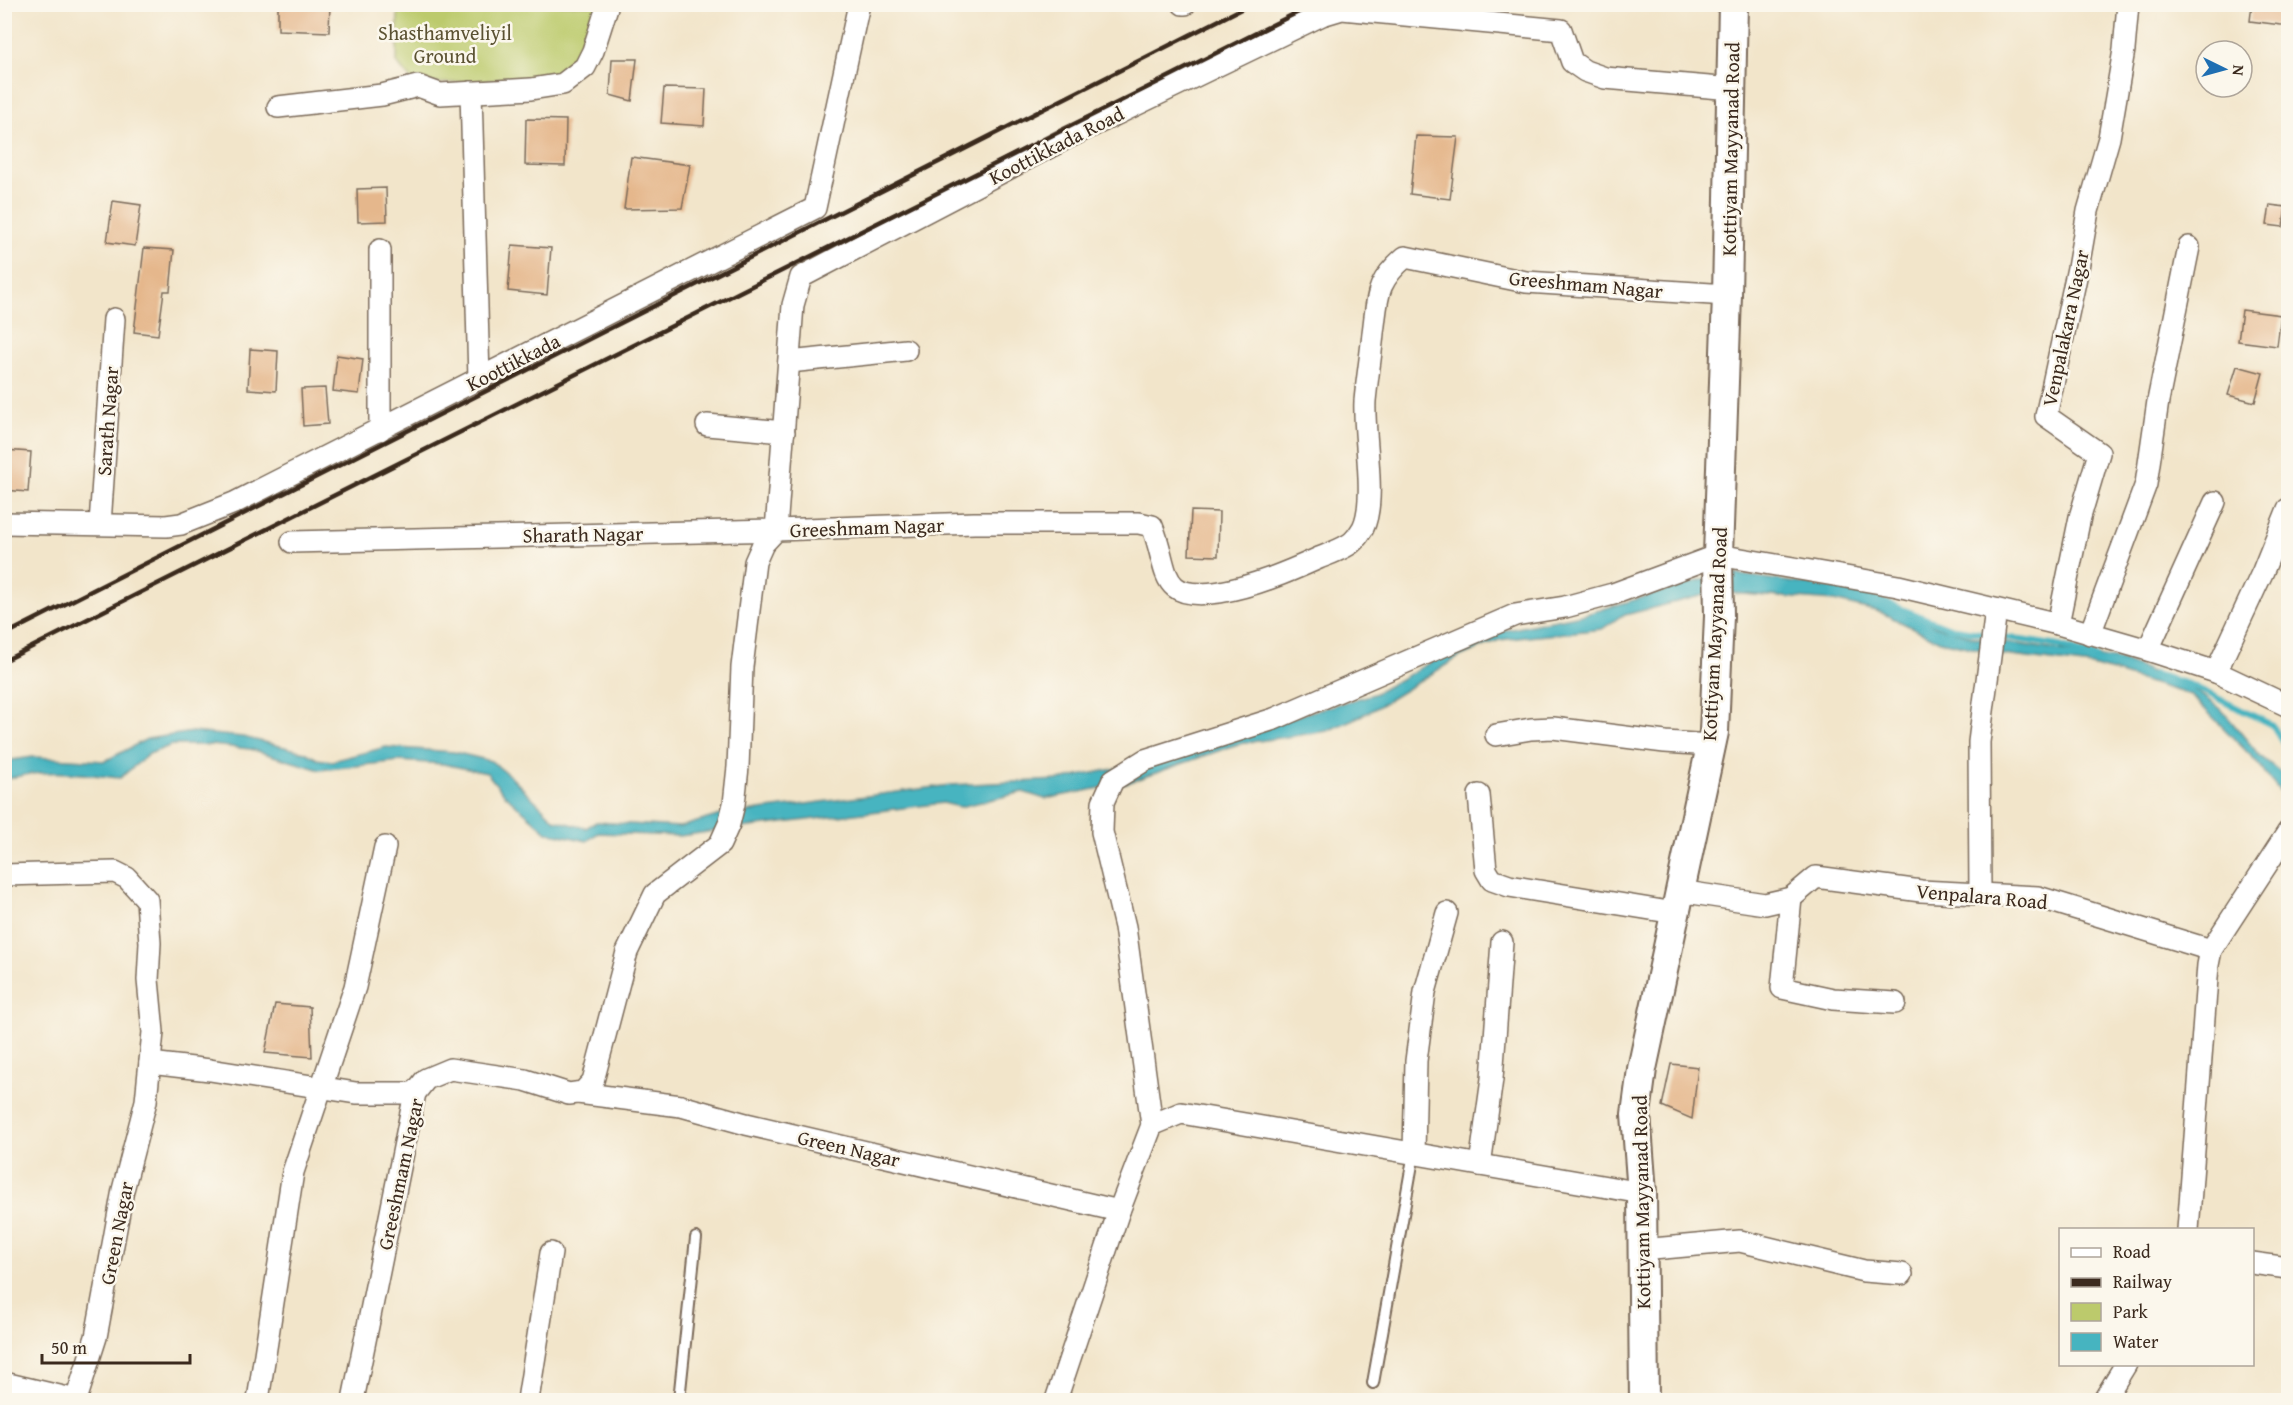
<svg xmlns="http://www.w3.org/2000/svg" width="2293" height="1405" viewBox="0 0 2293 1405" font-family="'Gentium Book Plus',serif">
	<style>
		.green { fill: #bcca6c; stroke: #7c7a45; stroke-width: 1.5 }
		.water { fill: #46b4c0; stroke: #406f6f; stroke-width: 1.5 }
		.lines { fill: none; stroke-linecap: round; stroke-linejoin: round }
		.stream { stroke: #46b4c0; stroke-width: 6 }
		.building { fill: #e5b78c }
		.lane-casing { stroke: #7b6b5a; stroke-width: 14 }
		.street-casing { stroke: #7b6b5a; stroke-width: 24 }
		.secondary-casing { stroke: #7b6b5a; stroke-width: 32 }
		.lane { stroke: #fff; stroke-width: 10 }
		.street { stroke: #fff; stroke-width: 21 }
		.secondary { stroke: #fff; stroke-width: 28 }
		.rail { stroke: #3b2a1e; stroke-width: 4.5 }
		.labels { text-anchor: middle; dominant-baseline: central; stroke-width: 5; stroke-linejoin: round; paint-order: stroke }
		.park-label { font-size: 20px; fill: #5b5232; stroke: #fbf7ec }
		.street-label { font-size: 20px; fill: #3b2a1e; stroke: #fbf7ec }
	</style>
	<rect width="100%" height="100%" fill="#fbf7ec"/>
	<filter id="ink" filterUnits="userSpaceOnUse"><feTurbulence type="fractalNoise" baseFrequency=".0167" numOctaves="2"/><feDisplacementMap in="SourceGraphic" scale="12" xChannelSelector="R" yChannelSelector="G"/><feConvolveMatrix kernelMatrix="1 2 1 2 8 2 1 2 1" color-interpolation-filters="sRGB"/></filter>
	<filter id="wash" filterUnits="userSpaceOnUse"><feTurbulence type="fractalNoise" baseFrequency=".008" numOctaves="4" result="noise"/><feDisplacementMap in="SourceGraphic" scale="24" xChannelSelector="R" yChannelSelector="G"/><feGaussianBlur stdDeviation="1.35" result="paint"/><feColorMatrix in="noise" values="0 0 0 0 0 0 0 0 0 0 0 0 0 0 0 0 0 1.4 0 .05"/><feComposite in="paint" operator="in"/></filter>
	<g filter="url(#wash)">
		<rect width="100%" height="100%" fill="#f2e5ca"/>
		<!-- green -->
		<polygon class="green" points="398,5 600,5 575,58 564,72 529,83 515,79 496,80 430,84 412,81 397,63"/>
		<!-- water -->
		<g class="water">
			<polygon points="1728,573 1856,591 1916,614 1935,626 1978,638 2121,660 2190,687 2221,709 2260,756 2288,778 2288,801 2253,758 2191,695 2092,666 2004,655 1940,641 1880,612 1834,601 1731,593"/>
			<polygon points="1712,577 1712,593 1621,616 1602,629 1499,640 1459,657 1371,711 1327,731 1238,744 1130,782 1045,799 1023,792 960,807 943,803 734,829 737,813 950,785 1059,780 1157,760 1313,711 1374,694 1477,636 1586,614"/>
			<path d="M192,732L243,737L305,752L317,759L332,761L386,747L454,752L491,761L510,776L555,820L586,828L596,822L680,827L724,814L721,830L680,836L598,833L587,841L547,832L504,794L487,773L443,764L399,761L320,770L250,749L211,745H172L149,754L120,778C82,774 42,767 5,780V761L33,757L105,761L147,739Z"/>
		</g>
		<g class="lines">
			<!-- stream -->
			<g class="stream">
				<polyline points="1844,586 1950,628 2059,646 2096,657"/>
				<polyline points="2154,674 2191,685 2272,725 2288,750"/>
			</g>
		</g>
		<g id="blocks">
			<!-- building -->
			<g class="building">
				<polygon points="278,4 330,4 329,32 278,30"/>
				<polygon points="2252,4 2289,4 2289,26 2250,21"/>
				<polygon points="612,59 637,59 632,101 610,95"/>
				<polygon points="664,88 706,89 704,126 661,123"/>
				<polygon points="526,119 566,120 565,166 525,165"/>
				<polygon points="1416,136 1458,137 1450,199 1410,194"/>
				<polygon points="631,157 690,165 682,208 624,209"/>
				<polygon points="386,188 387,221 358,222 357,189"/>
				<polygon points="113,201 141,205 135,246 107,242"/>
				<polygon points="2270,205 2286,207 2283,227 2267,225"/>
				<polygon points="512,245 551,248 547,295 508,291"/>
				<polygon points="144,248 174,250 170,291 164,291 158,335 134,332"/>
				<polygon points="2242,310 2281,315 2277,346 2238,341"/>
				<polygon points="250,349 278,351 276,391 248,389"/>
				<polygon points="337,355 363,359 359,394 333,391"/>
				<polygon points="2237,366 2263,373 2255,402 2228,395"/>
				<polygon points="325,388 328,424 303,426 301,389"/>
				<polygon points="4,450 31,452 28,492 4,490"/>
				<polygon points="1191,511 1219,512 1218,556 1189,555"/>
				<polygon points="275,1004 310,1007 312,1057 265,1053"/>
				<polygon points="1671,1064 1698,1067 1692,1119 1662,1106"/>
			</g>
		</g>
	</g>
	<g filter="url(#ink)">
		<use href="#blocks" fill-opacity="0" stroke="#7b6b5a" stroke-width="1.5"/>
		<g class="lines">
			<defs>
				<g id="lane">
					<polyline points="1373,1383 1414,1153"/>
					<polyline points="679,1400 696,1238"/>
				</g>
				<g id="street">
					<polyline points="1183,4 1185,4"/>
					<polyline points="471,92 479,379"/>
					<polyline points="278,107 382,95 418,86 440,94 531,89 563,84 585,67 593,51 608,4"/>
					<polyline points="380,250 380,430"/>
					<polyline points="789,362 906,350"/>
					<polyline points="707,425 784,432"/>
					<polyline points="4,523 166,526 181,524 234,503 815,208 859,4"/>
					<polyline points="100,524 114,319"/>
					<polyline points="292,542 776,530 793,305 801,277 1063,140 1322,15 1342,9 1561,30 1572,62 1585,71 1605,78 1732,89"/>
					<polyline points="2058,624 2080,517 2099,453 2046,416 2078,268 2088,211 2109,138 2124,50 2128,4"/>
					<polyline points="2090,634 2146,484 2158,401 2189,247"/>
					<polyline points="2148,650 2215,502"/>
					<polyline points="2216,672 2263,571 2288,509"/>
					<polyline points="1496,735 1531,729 1553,728 1665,742 1711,745"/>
					<polyline points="1479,795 1486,870 1492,880 1509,886 1675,913"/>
					<polyline points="4,875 115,872 127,878 147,900 150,943 148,980 153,1032 146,1101 123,1190 96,1337 76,1400"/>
					<polyline points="1679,891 1765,904 1791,898 1816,877 1921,891 2038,897 2211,950"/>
					<polyline points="1980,893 1979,742 1996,610"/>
					<polyline points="1791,898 1782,988 1833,999 1895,1003"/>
					<polyline points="150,1063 210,1070 356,1093 415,1093"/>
					<polyline points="578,1093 681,1106 746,1124 1119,1211"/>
					<polyline points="1152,1125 1181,1113 1642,1193"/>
					<polyline points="1414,1153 1416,1061 1425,992 1447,913"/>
					<polyline points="1480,1165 1492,1079 1502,942"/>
					<polyline points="2188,1230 2208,965 2211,950 2288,832"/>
					<polyline points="1642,1250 1740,1241 1864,1271 1902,1274"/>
					<polyline points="2252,1263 2288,1268"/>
					<polyline points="4,1383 76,1400"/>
					<polyline points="258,1400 293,1172 355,987 385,847"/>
					<path d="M353,1400L415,1093L426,1079L450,1069L525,1080L569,1094L583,1092L593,1081L627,952L655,894L720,844L729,824L734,804L738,767L742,667L755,562L763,544L776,530L974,523H1139L1152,526C1170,570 1156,602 1220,592C1255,586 1288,572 1319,558C1329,554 1340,550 1348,545C1354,542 1360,533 1363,528C1377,499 1363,435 1365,401C1367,379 1371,356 1373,333C1378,296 1375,283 1405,257L1526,282L1727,295"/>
					<polyline points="528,1400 551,1253"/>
					<polyline points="1056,1400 1119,1211 1152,1125 1125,927 1102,832 1103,802 1113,780 1145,760 1274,719 1515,615 1565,607 1613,594 1718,555 1898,586 2058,624 2148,650 2216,672 2288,706"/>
					<polyline points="2104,1400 2126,1364"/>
				</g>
				<polyline id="secondary" points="1644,1400 1642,1193 1636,1114 1642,1069 1714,732 1719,616 1718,555 1727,295 1733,4"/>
			</defs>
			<!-- lane casing -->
			<use href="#lane" class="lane-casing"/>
			<!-- street casing -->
			<use href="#street" class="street-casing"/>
			<!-- secondary casing -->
			<use href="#secondary" class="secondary-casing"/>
			<!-- lane -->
			<use href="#lane" class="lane"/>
			<!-- street -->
			<use href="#street" class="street"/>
			<!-- secondary -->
			<use href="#secondary" class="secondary"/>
			<!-- rail -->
			<g class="rail">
				<polyline points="4,635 1251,4"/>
				<polyline points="4,661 1314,4"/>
			</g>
		</g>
	</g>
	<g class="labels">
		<!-- park labels -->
		<g class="park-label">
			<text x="445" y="32">Shasthamveliyil<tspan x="445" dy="23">Ground</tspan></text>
		</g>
		<!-- street labels -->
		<g class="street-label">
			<text transform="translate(1056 145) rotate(-27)">Koottikkada Road</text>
			<text transform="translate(1730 149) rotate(-89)">Kottiyam Mayyanad Road</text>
			<text transform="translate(1586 284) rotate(5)">Greeshmam Nagar</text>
			<text transform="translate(2065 328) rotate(-78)">Venpalakara Nagar</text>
			<text transform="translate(513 362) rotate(-27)">Koottikkada</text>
			<text transform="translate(107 421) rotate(-86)">Sarath Nagar</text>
			<text transform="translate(867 527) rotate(-2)">Greeshmam Nagar</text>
			<text transform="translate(583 534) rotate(-1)">Sharath Nagar</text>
			<text transform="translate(1714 634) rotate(-87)">Kottiyam Mayyanad Road</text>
			<text transform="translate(1982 896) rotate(5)">Venpalara Road</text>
			<text transform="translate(849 1148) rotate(13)">Green Nagar</text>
			<text transform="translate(400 1174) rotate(-78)">Greeshmam Nagar</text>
			<text transform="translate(1641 1202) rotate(-91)">Kottiyam Mayyanad Road</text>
			<text transform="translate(116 1233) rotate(-79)">Green Nagar</text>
		</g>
	</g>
	<!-- margin -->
	<rect width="2293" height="1405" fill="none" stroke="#fbf7ec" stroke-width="24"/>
	<!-- legend -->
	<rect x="2059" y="1228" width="195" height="138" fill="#fbf7ec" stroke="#aea59a" stroke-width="1.5"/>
	<rect x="2071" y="1248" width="30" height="9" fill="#ffffff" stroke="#aea59a" stroke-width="1.5"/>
	<text x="2113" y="1258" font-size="18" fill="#3b2a1e">Road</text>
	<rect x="2071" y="1278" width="30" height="9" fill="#3b2a1e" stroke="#aea59a" stroke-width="1.5"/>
	<text x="2113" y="1288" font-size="18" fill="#3b2a1e">Railway</text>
	<rect x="2071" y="1303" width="30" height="18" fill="#bcca6c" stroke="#aea59a" stroke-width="1.5"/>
	<text x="2113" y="1318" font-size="18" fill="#3b2a1e">Park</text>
	<rect x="2071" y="1333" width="30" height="18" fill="#46b4c0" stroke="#aea59a" stroke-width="1.5"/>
	<text x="2113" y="1348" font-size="18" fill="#3b2a1e">Water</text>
	<!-- north arrow -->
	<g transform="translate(2224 69) rotate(95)"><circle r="28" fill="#fbf7ec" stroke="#aea59a" stroke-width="1.5"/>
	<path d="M0-4.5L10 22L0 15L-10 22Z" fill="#1f6fb2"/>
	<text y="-9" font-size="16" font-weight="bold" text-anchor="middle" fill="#3b2a1e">N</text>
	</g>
	<!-- scale -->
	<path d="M42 1354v9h148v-9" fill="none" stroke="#3b2a1e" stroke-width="3"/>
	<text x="51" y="1354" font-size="18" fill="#3b2a1e" stroke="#fbf7ec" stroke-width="4.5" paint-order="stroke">50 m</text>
</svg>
